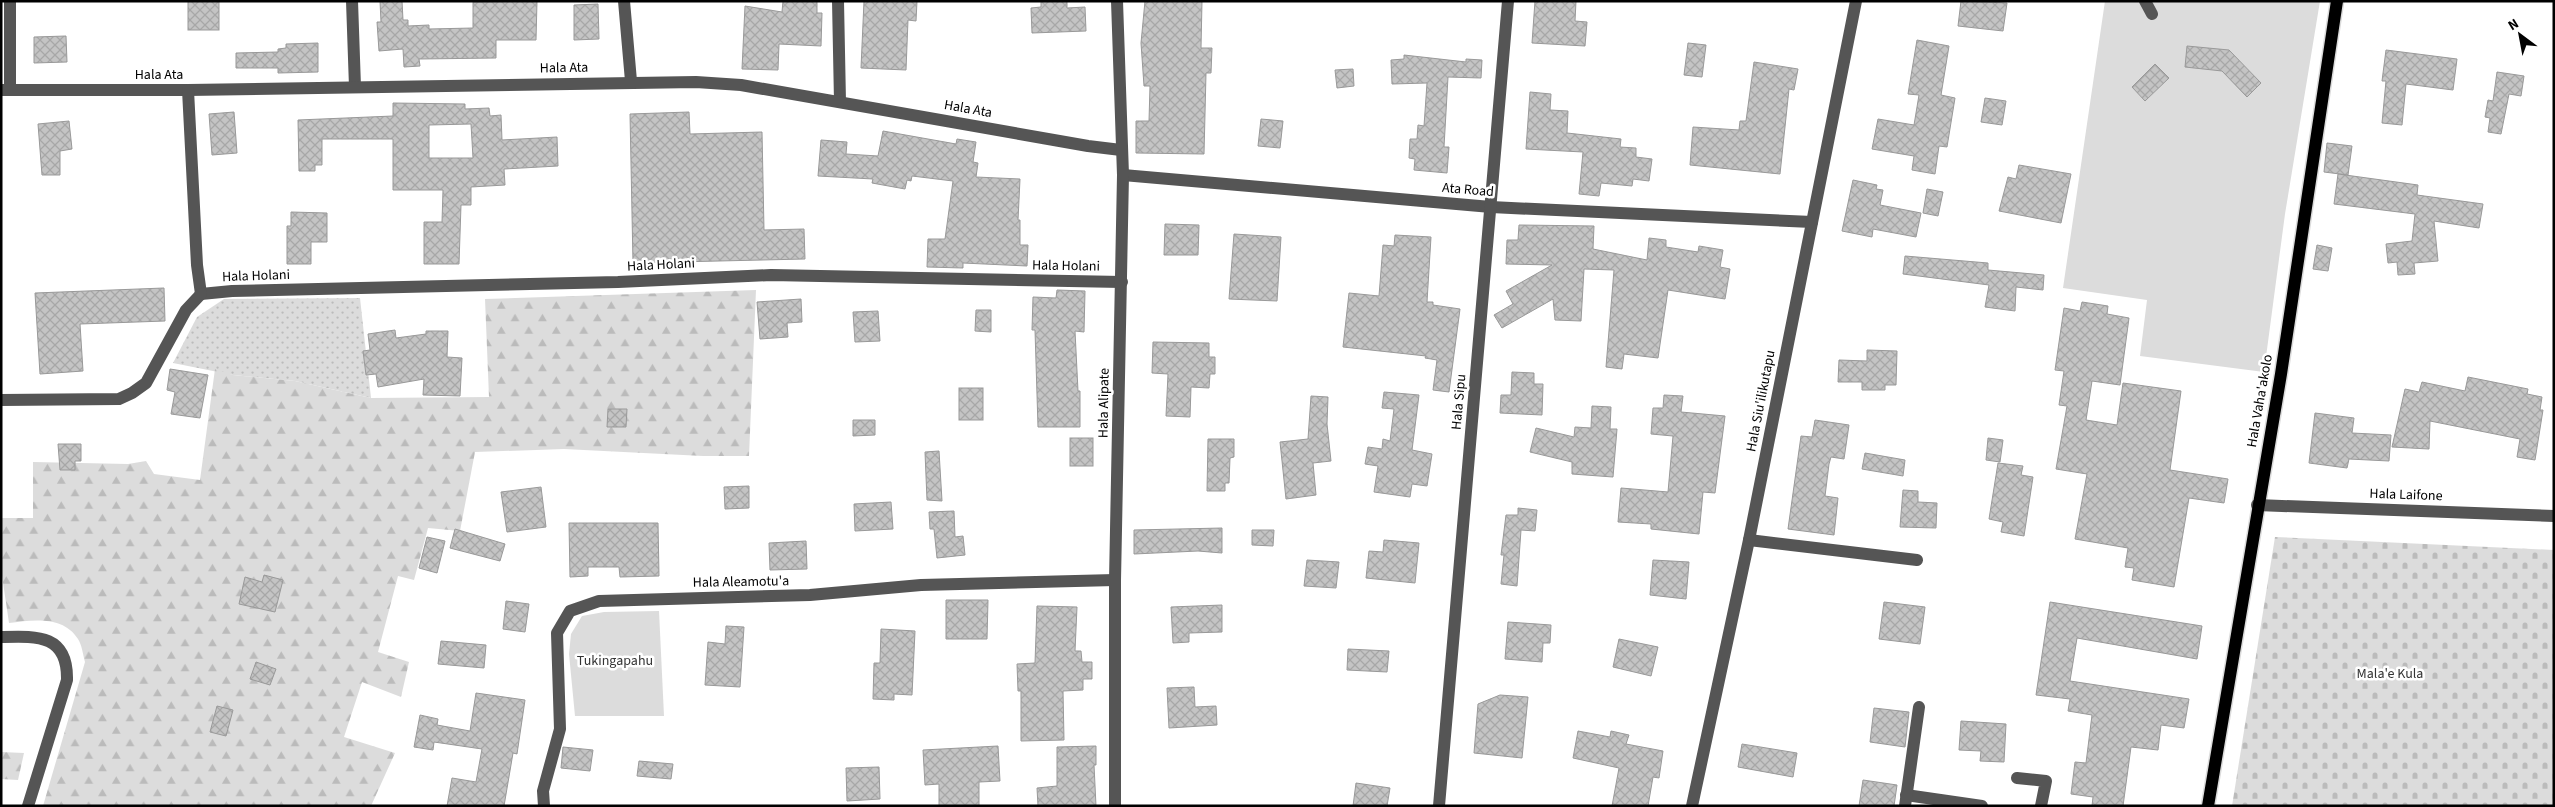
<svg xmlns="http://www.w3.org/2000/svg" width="2555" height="807" viewBox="0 0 2555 807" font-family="'Source Sans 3',sans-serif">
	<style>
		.grass { fill: url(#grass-dots) }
		.forest { fill: url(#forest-firs) }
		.cemetery { fill: url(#cemetery-stones) }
		.park { fill: #dcdcdc }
		.building { fill: url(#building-cross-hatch); stroke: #999; fill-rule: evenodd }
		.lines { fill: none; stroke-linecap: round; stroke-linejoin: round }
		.major-casing { stroke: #dbdbdb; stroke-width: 15 }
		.minor { stroke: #555; stroke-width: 12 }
		.major { stroke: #000; stroke-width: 12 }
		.labels { text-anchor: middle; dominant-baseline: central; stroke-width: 5; stroke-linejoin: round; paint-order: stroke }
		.street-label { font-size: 14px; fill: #000; stroke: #fff }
		.park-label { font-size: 14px; fill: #333; stroke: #fff }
	</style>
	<defs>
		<pattern id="grass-dots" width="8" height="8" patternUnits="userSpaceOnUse" patternTransform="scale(1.25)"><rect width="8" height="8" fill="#dcdcdc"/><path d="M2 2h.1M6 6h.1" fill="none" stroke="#bbb" stroke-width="1.8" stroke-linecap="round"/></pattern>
		<pattern id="forest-firs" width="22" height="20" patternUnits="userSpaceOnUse" patternTransform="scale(1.25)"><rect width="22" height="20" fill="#dcdcdc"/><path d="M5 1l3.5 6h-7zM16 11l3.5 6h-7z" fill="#bbb"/></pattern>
		<pattern id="cemetery-stones" width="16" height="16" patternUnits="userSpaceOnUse" patternTransform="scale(1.25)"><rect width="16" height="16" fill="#dcdcdc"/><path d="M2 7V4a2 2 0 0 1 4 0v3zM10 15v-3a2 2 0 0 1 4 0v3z" fill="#bbb"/></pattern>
		<pattern id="building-cross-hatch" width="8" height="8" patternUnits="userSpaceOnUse" patternTransform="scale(1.25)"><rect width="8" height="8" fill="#c4c4c4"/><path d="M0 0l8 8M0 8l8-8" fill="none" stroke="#a7a7a7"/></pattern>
	</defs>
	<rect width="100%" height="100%" fill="#fff"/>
	<!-- grass -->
	<polygon class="grass" points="360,298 371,398 295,381 233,375 173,363 197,317 224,299"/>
	<!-- forest -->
	<g class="forest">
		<path d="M756,290L749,456H703L564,449L475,452L460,531L428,528L414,580L398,576L378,652L409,662L401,697L362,682L344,737L395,753L371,806H43L85,662C83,655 82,645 78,639C63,615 32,620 9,623L1,569V518H33V462L128,464L146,461L154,474L200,480L215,369L233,375L295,381L371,398L489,397L485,299Z"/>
		<polygon points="1,752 24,753 18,780 1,779"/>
	</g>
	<!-- cemetery -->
	<polygon class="cemetery" points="2275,537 2554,550 2554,806 2232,806"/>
	<!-- park -->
	<g class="park">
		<polygon points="2105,1 2320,1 2285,214 2264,372 2140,356 2147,300 2063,288"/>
		<polygon points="659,611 664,716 575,716 569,654 571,634 582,616 604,612"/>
	</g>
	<!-- building -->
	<g class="building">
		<rect x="188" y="1" width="31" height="29"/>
		<polygon points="380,1 402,1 403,20 408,20 408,26 429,25 429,29 473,28 473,2 537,1 536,40 496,40 496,58 419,59 420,66 404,67 403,49 379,51 377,22 381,22"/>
		<polygon points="783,1 817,1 817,13 822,13 821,46 779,44 778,70 742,69 745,6 782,12"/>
		<polygon points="864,1 917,1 916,21 908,20 906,70 861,68"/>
		<polygon points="1041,1 1067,1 1067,8 1085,7 1086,31 1032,33 1031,8 1041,7"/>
		<polygon points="1145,1 1202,1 1201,48 1212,48 1211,73 1206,73 1204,154 1136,153 1136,121 1149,121 1150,86 1144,86 1141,43"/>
		<polygon points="1535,1 1576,1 1575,21 1587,22 1585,46 1532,43"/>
		<polygon points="1961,1 2007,3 2003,31 1958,26"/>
		<polygon points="598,4 599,39 574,40 574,5"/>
		<polygon points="66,36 67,62 34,63 34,37"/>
		<polygon points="1917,40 1949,46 1941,95 1955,98 1947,147 1939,146 1935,174 1912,170 1914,156 1872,149 1878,119 1914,125 1919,95 1908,94"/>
		<polygon points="318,43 318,72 278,73 278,68 236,68 236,53 278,52 278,49 286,48 286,44"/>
		<polygon points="1688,43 1706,45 1702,77 1684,75"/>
		<polygon points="2187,46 2229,50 2261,83 2247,97 2222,71 2185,67"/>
		<polygon points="2386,50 2457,59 2453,90 2406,84 2402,125 2382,123 2386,81 2382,81"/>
		<polygon points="1404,55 1466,62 1466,59 1482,60 1481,78 1448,77 1444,147 1449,147 1447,173 1414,170 1415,159 1409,158 1410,139 1417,139 1418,125 1424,126 1427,83 1392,84 1391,60 1404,59"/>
		<polygon points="1754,62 1798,69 1794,90 1789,89 1780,174 1690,165 1693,127 1739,130 1740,121 1746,121"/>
		<polygon points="2155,64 2169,78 2145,101 2132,87"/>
		<polygon points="1353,69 1354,86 1337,88 1335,70"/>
		<polygon points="2497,72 2524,76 2521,96 2509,94 2501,134 2488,132 2490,118 2485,117 2488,100 2493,101"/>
		<polygon points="1530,92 1551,94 1550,110 1568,111 1567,133 1621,139 1620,147 1636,148 1636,157 1652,159 1649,181 1633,179 1632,186 1601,183 1599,196 1579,194 1583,152 1526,149"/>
		<polygon points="1985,98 2006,101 2002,125 1981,122"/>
		<path d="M393,103L465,104V109L489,108L490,116L501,115L502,140L557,137L558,166L504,169L505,185L471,187V205H461L459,264H424V222H442L443,190H393V139H322V165H315V171H299L298,120L393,116ZM471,124L473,158H429V125Z"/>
		<polygon points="234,112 237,153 212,155 209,114"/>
		<polygon points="689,112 690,134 762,132 764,230 804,229 805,259 633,263 630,114"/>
		<polygon points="1261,119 1283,121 1280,148 1258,146"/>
		<polygon points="69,121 72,149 60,151 60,175 42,175 38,124"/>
		<polygon points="883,131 956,144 957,139 976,142 973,162 978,163 976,177 1020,179 1018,220 1020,220 1020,245 1028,245 1027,266 963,263 963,268 927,267 928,239 945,239 953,181 912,176 911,181 907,180 905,189 872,183 873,179 818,176 821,140 847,142 846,154 878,156"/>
		<polygon points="2327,143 2352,146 2348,175 2324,172"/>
		<polygon points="2019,165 2071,174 2061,223 1999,211 2008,177 2016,179"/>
		<polygon points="2338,174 2418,185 2417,195 2483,204 2479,228 2434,221 2438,261 2414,263 2415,274 2398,275 2397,262 2388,263 2386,244 2412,241 2415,214 2334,204"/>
		<polygon points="1853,180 1877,185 1876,189 1883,190 1880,205 1921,213 1916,237 1873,229 1872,237 1842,231"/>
		<polygon points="1927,189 1943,192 1938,216 1923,213"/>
		<polygon points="291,212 327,213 327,242 311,242 311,264 287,264 287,226 291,226"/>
		<polygon points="1165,224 1199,225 1198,255 1164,255"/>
		<polygon points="1519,225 1594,226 1593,249 1647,260 1649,238 1666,240 1666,247 1698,252 1699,246 1723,250 1720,267 1730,269 1725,299 1668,290 1658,358 1624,354 1622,369 1606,367 1614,270 1584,269 1581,321 1555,320 1553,299 1502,328 1494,315 1513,304 1506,291 1552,265 1506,264 1507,240 1518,240"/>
		<polygon points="1234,234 1281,237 1277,301 1229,299"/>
		<polygon points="1395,235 1431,237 1427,302 1433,302 1433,305 1460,309 1449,392 1433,390 1437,360 1425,358 1426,356 1343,347 1349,293 1379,296 1383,245 1394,246"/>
		<polygon points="2317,245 2332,248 2328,271 2313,269"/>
		<polygon points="1905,256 1988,263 1988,270 2044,275 2043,290 2016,287 2015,311 1985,307 1989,285 1903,274"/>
		<polygon points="164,288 165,321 80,324 83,371 40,374 35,293"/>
		<polygon points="1057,290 1085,291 1084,332 1075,331 1078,391 1080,391 1080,427 1038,427 1035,330 1032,330 1033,297 1056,298"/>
		<polygon points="801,299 802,322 787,323 788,337 760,339 757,302"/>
		<polygon points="2082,302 2108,306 2107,314 2129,318 2120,385 2092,381 2086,420 2117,425 2123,383 2181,391 2170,470 2228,479 2224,503 2189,498 2174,587 2132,580 2134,568 2125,567 2128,548 2075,539 2087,474 2056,469 2067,406 2059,405 2064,371 2055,370 2064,308 2080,311"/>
		<polygon points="976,310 991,310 991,332 975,331"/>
		<polygon points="878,311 880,341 855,342 853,312"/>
		<polygon points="395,330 396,338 426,334 426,331 448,331 447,357 462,358 460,396 423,395 424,379 378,387 376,374 366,375 363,351 370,350 368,334"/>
		<polygon points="1153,342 1209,343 1209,357 1215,357 1215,374 1210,374 1209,388 1191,387 1190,417 1166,416 1168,374 1152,373"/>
		<polygon points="1867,350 1897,351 1896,385 1885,385 1885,390 1862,390 1862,382 1838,382 1839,360 1867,361"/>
		<polygon points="170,369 208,375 200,418 171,414 175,392 167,390"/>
		<polygon points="1512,372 1534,373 1534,384 1543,384 1542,415 1500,413 1501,395 1511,395"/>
		<polygon points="2468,377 2528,389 2527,394 2542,397 2540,410 2543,410 2535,460 2517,457 2520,439 2430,421 2429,449 2392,447 2405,389 2419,392 2422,382 2465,391"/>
		<rect x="959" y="388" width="24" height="32"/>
		<polygon points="1384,392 1419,395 1412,450 1432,454 1427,486 1412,484 1410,497 1374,492 1378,466 1365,464 1368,447 1382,449 1383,439 1390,441 1394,409 1382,408"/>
		<polygon points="1664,395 1683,396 1681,412 1725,416 1715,493 1703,492 1699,534 1651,529 1651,524 1618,522 1621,488 1668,492 1673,436 1651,434 1653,408 1663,408"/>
		<polygon points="1311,396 1328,397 1327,424 1331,461 1313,463 1316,495 1286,499 1280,442 1308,439"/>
		<polygon points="1592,406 1611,407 1610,429 1617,429 1613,477 1572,474 1572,462 1530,452 1536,428 1574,437 1575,427 1591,428"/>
		<polygon points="608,409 627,409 626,427 607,427"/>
		<polygon points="2315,413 2354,418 2352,433 2391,435 2389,461 2349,459 2347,468 2309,463"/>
		<polygon points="853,420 875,420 875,435 853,436"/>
		<polygon points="1815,420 1849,425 1844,459 1831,457 1829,464 1825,496 1838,498 1834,535 1788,529 1801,436 1812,437"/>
		<rect x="1070" y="438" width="23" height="28"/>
		<polygon points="1988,438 2003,440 2000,462 1986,460"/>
		<polygon points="1208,439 1234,439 1234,457 1230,458 1229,483 1225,483 1225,491 1207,491"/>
		<polygon points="58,444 81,444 81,461 75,461 75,470 60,470"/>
		<polygon points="939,451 942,501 927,500 925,452"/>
		<polygon points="1865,453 1905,460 1903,476 1862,469"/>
		<polygon points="1998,463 2023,466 2021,475 2033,477 2024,536 2001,532 2003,522 1989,519"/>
		<polygon points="749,486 749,508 725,509 724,487"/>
		<polygon points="541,487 546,527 507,532 501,492"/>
		<polygon points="1903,490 1918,491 1918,502 1937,503 1936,528 1900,527"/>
		<polygon points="891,502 893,529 855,531 854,504"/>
		<polygon points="1518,508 1537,510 1535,531 1521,530 1517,586 1501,584 1504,555 1501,555 1506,515 1518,515"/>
		<polygon points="954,511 955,537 963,536 965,555 937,558 934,529 930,529 929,512"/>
		<polygon points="569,523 658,523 659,576 620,577 619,567 588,567 588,576 570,577"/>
		<polygon points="1222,528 1222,553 1198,551 1134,554 1134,530"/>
		<polygon points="455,529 505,544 500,561 450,548"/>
		<polygon points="1252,530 1274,530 1273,546 1252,545"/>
		<polygon points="427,537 445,541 437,573 419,568"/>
		<polygon points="1384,540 1419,543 1415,583 1366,578 1369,551 1383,552"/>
		<polygon points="806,541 807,569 770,570 769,543"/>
		<polygon points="1307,560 1339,562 1336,588 1304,586"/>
		<polygon points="1653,560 1689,562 1686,599 1650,595"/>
		<polygon points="264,575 283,580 275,612 239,604 245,577 262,582"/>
		<polygon points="946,600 988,600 987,639 946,639"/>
		<polygon points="506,601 529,604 525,632 503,629"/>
		<polygon points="1884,602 1925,607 1920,644 1879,639"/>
		<polygon points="2050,602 2202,626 2197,659 2077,638 2070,681 2189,699 2184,728 2161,725 2158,750 2131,747 2123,806 2092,806 2093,797 2071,794 2075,762 2086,763 2092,715 2068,711 2070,699 2036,695"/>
		<polygon points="1222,605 1222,632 1189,633 1189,642 1173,643 1171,607"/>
		<polygon points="1037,606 1077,607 1075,651 1081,651 1082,662 1092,662 1092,679 1083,679 1083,690 1063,691 1064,740 1021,741 1021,691 1018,691 1017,664 1035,663"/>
		<polygon points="1508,622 1551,625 1550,643 1543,643 1542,662 1505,659"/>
		<polygon points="726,626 744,627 740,687 705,685 708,642 725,644"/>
		<polygon points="881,629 915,631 912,695 894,694 894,700 873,699 874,663 880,663"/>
		<polygon points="1619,639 1658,647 1651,676 1613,667"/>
		<polygon points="441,641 486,645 484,668 438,664"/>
		<polygon points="1348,649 1389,651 1387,672 1347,670"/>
		<polygon points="256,662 276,669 270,685 250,679"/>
		<polygon points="1194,687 1195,707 1216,706 1217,725 1169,728 1167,688"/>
		<polygon points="476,693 525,700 517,754 513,753 504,806 447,806 452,778 476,782 482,749 434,742 433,750 414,747 420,715 438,719 437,725 470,731"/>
		<polygon points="1500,695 1528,697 1522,758 1474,753 1478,704"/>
		<polygon points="217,706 233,710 226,736 210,732"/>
		<polygon points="1874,708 1909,712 1905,747 1870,742"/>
		<polygon points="1961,721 2006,724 2004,762 1980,761 1981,751 1959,750"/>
		<polygon points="1578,731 1610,737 1611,731 1629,735 1626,744 1663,751 1659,778 1653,777 1648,806 1612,806 1619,768 1573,758"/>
		<polygon points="1742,744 1797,753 1793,777 1738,767"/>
		<polygon points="998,746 1000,781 979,782 979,806 939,806 939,784 925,785 923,750"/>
		<polygon points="1096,746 1096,765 1094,765 1096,806 1038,806 1037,788 1057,786 1057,747"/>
		<polygon points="563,747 593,750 590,771 561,768"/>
		<polygon points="639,761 673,764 671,779 637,776"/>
		<polygon points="879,767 880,799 847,801 846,768"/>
		<polygon points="1863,780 1897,785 1894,806 1859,806"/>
		<polygon points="1356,783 1390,788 1387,806 1353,806"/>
	</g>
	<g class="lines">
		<defs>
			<polyline id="major" points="2208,806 2281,374 2337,1"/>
		</defs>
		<!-- major casing -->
		<use href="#major" class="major-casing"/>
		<!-- minor -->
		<g class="minor">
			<polyline points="10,1 10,90"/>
			<polyline points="352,1 355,87"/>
			<polyline points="624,1 631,81"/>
			<polyline points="838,1 840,102"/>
			<polyline points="2145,1 2152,14"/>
			<polyline points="1,90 188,90 696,82 741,85 1088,146 1121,150"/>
			<polyline points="188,90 197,265 201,294"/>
			<polyline points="1123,175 1491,207 1812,222"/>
			<polyline points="201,294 232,291 618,282 771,275 1122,282"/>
			<polyline points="1,400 119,399 132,393 146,383 186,310 201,294"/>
			<polyline points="2257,505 2554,516"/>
			<polyline points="1749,540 1917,560"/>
			<path d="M1,637C37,636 68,634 67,680L28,806"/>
			<polyline points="2017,778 2046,781 2041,806"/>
			<polyline points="1906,795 1982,806"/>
			<polyline points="544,806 543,791 560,729 557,633 570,611 599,601 810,595 921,585 1115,580"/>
			<polyline points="1115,806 1115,580 1123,175 1117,1"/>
			<polyline points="1439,806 1508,1"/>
			<polyline points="1692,806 1749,540 1856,1"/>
			<polyline points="1905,806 1919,707"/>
		</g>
		<!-- major -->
		<use href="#major" class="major"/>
	</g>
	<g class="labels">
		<!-- street labels -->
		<g class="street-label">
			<text transform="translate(564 68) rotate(-1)">Hala Ata</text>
			<text x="159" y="75">Hala Ata</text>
			<text transform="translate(968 109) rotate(10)">Hala Ata</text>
			<text transform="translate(1468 190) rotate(5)">Ata Road</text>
			<text transform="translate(661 265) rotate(-3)">Hala Holani</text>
			<text transform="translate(1066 266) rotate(1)">Hala Holani</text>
			<text transform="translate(256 276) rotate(-2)">Hala Holani</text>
			<text transform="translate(1761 401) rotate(-79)">Hala Siu'ilikutapu</text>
			<text transform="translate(2260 401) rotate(-80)">Hala Vaha'akolo</text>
			<text transform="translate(1459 402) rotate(-85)">Hala Sipu</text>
			<text transform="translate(1104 403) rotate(-89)">Hala Alipate</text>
			<text transform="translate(2406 495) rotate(2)">Hala Laifone</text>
			<text transform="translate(741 582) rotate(-1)">Hala Aleamotu'a</text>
		</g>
		<!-- park labels -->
		<g class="park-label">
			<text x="615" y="661">Tukingapahu</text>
			<text x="2390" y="674">Mala'e Kula</text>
		</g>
	</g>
	<!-- border -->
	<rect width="2555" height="807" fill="none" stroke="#000000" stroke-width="5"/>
	<!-- north arrow -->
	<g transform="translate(2520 35) rotate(328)" stroke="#ffffff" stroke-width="4" paint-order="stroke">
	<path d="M0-4L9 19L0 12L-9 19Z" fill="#000000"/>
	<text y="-8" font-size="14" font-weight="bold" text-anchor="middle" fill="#000000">N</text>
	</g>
</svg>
